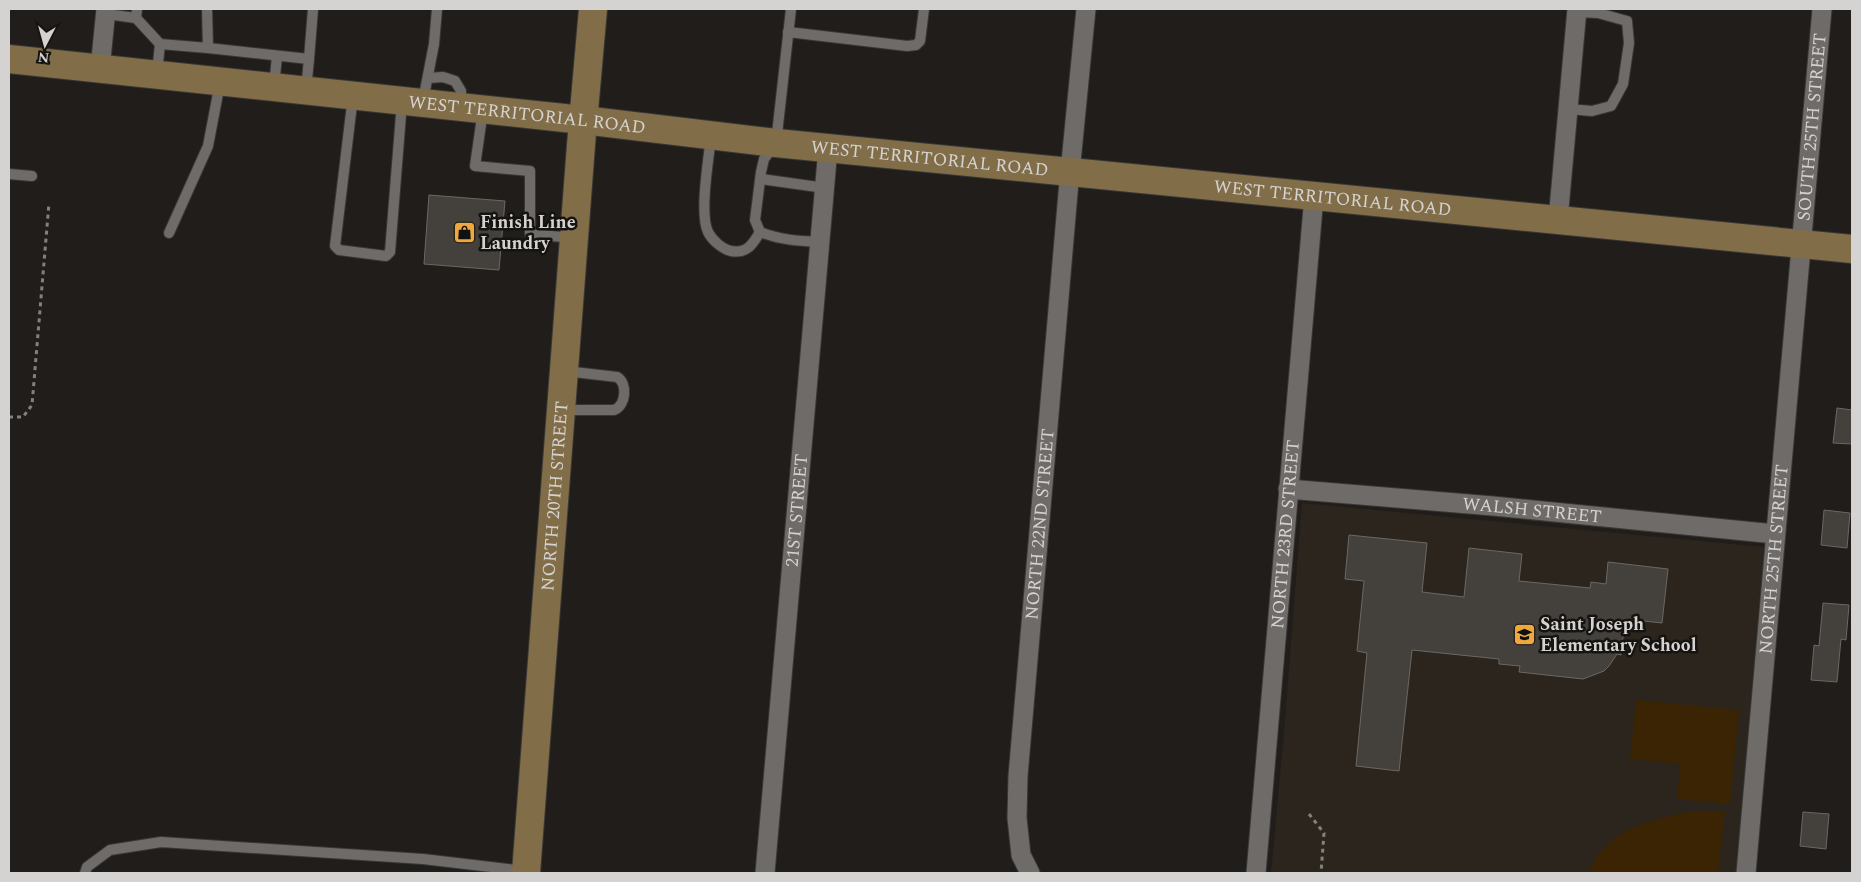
<svg xmlns="http://www.w3.org/2000/svg" width="1861" height="882" viewBox="0 0 1861 882" font-family="Spectral,serif">
	<style>
		.built { fill: #2b251d }
		.green { fill: #3a2404 }
		.building { fill: #44413d; stroke: #6b6864 }
		.lines { fill: none; stroke-linecap: round; stroke-linejoin: round }
		.lane-casing { stroke: #3a3836; stroke-width: 12 }
		.street-casing { stroke: #3a3836; stroke-width: 21 }
		.secondary-casing { stroke: #3a3836; stroke-width: 30 }
		.path { stroke: #83807e; stroke-width: 3; stroke-dasharray: 4 4; stroke-linecap: butt }
		.lane { stroke: #6f6b68; stroke-width: 10 }
		.street { stroke: #6f6b68; stroke-width: 19 }
		.secondary { stroke: #826d49; stroke-width: 28 }
		.labels { text-anchor: middle; dominant-baseline: central; stroke-width: 5; stroke-linejoin: round; paint-order: stroke }
		.street-label { font-size: 18px; fill: #d5d3d1; stroke: #161411 }
		.poi-label { font-size: 18px; font-weight: bold; fill: #d5d3d1; stroke: #161411; text-anchor: start }
	</style>
	<rect width="100%" height="100%" fill="#201d1a"/>
	<!-- built -->
	<polygon class="built" points="1302,503 1764,547 1736,873 1271,873 1284,732"/>
	<!-- green -->
	<g class="green">
		<polygon points="1636,700 1739,710 1730,804 1677,799 1680,764 1630,759"/>
		<path d="M1693,811L1725,812L1718,873H1588C1604,829 1652,819 1693,811Z"/>
	</g>
	<!-- building -->
	<g class="building">
		<polygon points="429,195 505,201 499,270 424,264"/>
		<polygon points="1837,408 1852,410 1852,444 1833,443"/>
		<polygon points="1824,510 1850,513 1847,548 1821,545"/>
		<polygon points="1349,535 1427,543 1422,592 1464,597 1469,548 1522,554 1519,581 1590,588 1591,582 1606,584 1608,562 1668,569 1662,623 1625,619 1621,655 1617,654 1609,666 1604,671 1583,679 1519,672 1520,666 1499,664 1499,659 1412,650 1399,771 1356,766 1367,653 1357,651 1364,581 1345,579"/>
		<polygon points="1823,603 1849,605 1846,640 1841,639 1837,682 1811,680 1814,645 1819,646"/>
		<polygon points="1803,812 1829,814 1826,849 1800,846"/>
	</g>
	<g class="lines">
		<defs>
			<g id="lane">
				<polyline points="137,9 136,18 160,44 208,48 207,9"/>
				<path d="M791,9L776,143L764,159L761,172L755,220L760,232C780,240 799,241 820,242"/>
				<polyline points="106,14 136,18"/>
				<polyline points="788,32 907,46 916,45 920,41 924,9"/>
				<polyline points="208,48 309,59 313,9"/>
				<polyline points="157,73 160,44"/>
				<polyline points="428,78 443,77 455,81 461,91 461,105"/>
				<polyline points="274,87 277,56"/>
				<polyline points="306,90 309,59"/>
				<polyline points="353,96 335,246 339,250 386,256 390,252 402,102"/>
				<polyline points="423,101 434,44 437,9"/>
				<polyline points="1568,109 1592,111 1611,106 1623,84 1629,43 1627,21 1598,13 1576,12"/>
				<polyline points="483,110 475,166 530,171 530,234 573,238"/>
				<path d="M711,136C709,158 699,213 708,232C712,240 722,249 731,251C747,254 753,244 760,232"/>
				<polyline points="9,174 32,176"/>
				<polyline points="761,179 825,188"/>
				<polyline points="169,233 208,146 220,83"/>
				<path d="M563,410H614C626,406 628,383 617,377L565,371"/>
				<polyline points="85,873 87,867 110,850 161,842 423,859 525,871"/>
			</g>
			<g id="street">
				<polyline points="100,69 106,9"/>
				<polyline points="1558,220 1577,9"/>
				<path id="s1" d="M1288,489L1493,506L1775,534"/>
				<path id="s2" d="M765,873L828,148"/>
				<path id="s3" d="M1030,873L1021,855L1017,818L1018,776L1068,193L1086,9"/>
				<path id="s4" d="M1256,873L1314,196"/>
				<path id="s5" d="M1746,873L1822,9"/>
			</g>
			<g id="secondary">
				<path id="s6" d="M9,59L583,120L776,143L1852,249"/>
				<path id="s7" d="M526,873L581,145L593,9"/>
			</g>
		</defs>
		<!-- lane casing -->
		<use href="#lane" class="lane-casing"/>
		<!-- street casing -->
		<use href="#street" class="street-casing"/>
		<!-- secondary casing -->
		<use href="#secondary" class="secondary-casing"/>
		<!-- path -->
		<g class="path">
			<polyline points="9,417 23,417 32,405 49,203"/>
			<polyline points="1309,814 1324,833 1321,873"/>
		</g>
		<!-- lane -->
		<use href="#lane" class="lane"/>
		<!-- street -->
		<use href="#street" class="street"/>
		<!-- secondary -->
		<use href="#secondary" class="secondary"/>
	</g>
	<!-- icons -->
	<defs>
		<symbol id="shop-square" viewBox="-11 -11 22 22"><rect x="-9" y="-9" width="18" height="18" rx="4" fill="#efa73e" stroke="#161411"/><path d="M-5-2.5h2.3a2.7 3.5 0 0 1 5.4 0H5L5.5 6h-11ZM-1.5-2.5h3a1.5 2.3 0 0 0-3 0Z" fill="#111"/></symbol>
		<symbol id="school-square" viewBox="-11 -11 22 22"><rect x="-9" y="-9" width="18" height="18" rx="4" fill="#efa73e" stroke="#161411"/><path d="M0-5L7-2L0 1L-7-2ZM-4 1L0 2.5L4 1V4Q0 6-4 4Z" fill="#111"/></symbol>
	</defs>
	<g fill-rule="evenodd">
		<use href="#shop-square" x="452" y="220" width="25" height="25"/>
		<use href="#school-square" x="1512" y="622" width="25" height="25"/>
	</g>
	<g class="labels">
		<!-- street labels -->
		<g class="street-label">
			<text stroke="none"><textPath href="#s6" startOffset="521">WEST TERRITORIAL ROAD</textPath></text>
			<text stroke="none"><textPath href="#s5" startOffset="749">SOUTH 25TH STREET</textPath></text>
			<text stroke="none"><textPath href="#s6" startOffset="926">WEST TERRITORIAL ROAD</textPath></text>
			<text stroke="none"><textPath href="#s6" startOffset="1331">WEST TERRITORIAL ROAD</textPath></text>
			<text stroke="none"><textPath href="#s7" startOffset="378">NORTH 20TH STREET</textPath></text>
			<text stroke="none"><textPath href="#s1" startOffset="245">WALSH STREET</textPath></text>
			<text stroke="none"><textPath href="#s2" startOffset="364">21ST STREET</textPath></text>
			<text stroke="none"><textPath href="#s3" startOffset="352">NORTH 22ND STREET</textPath></text>
			<text stroke="none"><textPath href="#s4" startOffset="340">NORTH 23RD STREET</textPath></text>
			<text stroke="none"><textPath href="#s5" startOffset="315">NORTH 25TH STREET</textPath></text>
		</g>
		<!-- poi labels -->
		<g class="poi-label">
			<text x="480" y="222">Finish Line<tspan x="480" dy="21">Laundry</tspan></text>
			<text x="1540" y="624">Saint Joseph<tspan x="1540" dy="21">Elementary School</tspan></text>
		</g>
	</g>
	<!-- border -->
	<rect width="1861" height="882" fill="none" stroke="#d5d3d1" stroke-width="20"/>
	<!-- north arrow -->
	<g transform="translate(45 45) rotate(186)" stroke="#161411" stroke-width="4" paint-order="stroke">
	<path d="M0-4L9 19L0 12L-9 19Z" fill="#d5d3d1"/>
	<text y="-8" font-size="14" font-weight="bold" text-anchor="middle" fill="#d5d3d1">N</text>
	</g>
</svg>
